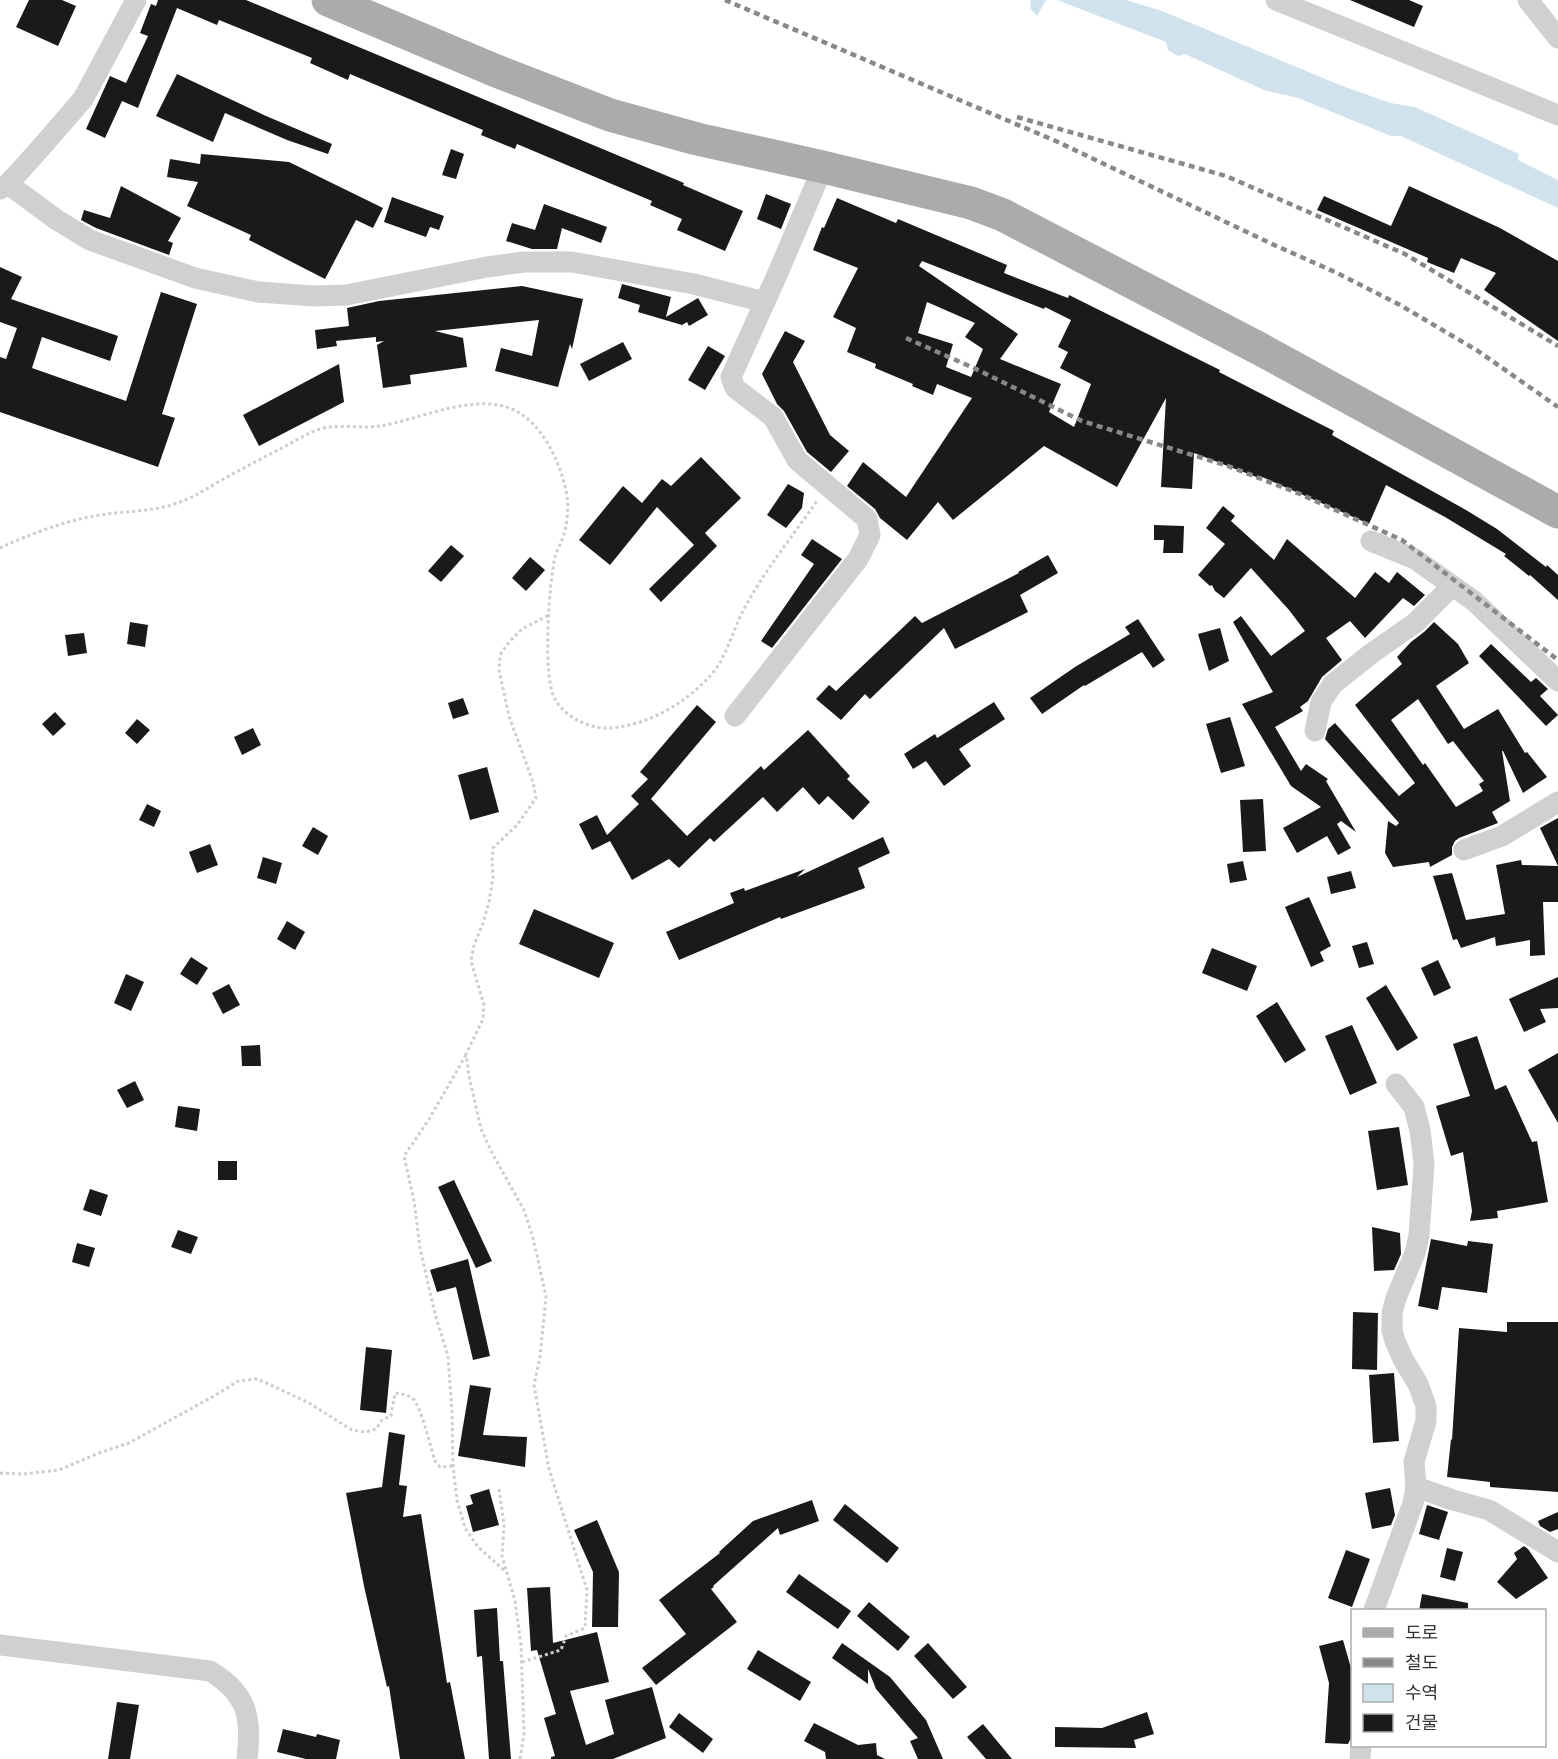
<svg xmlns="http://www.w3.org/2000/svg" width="1558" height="1759" viewBox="0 0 1558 1759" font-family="Cabin,'Noto Sans KR',sans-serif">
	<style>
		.water { fill: #cfe2ee }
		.building { fill: #1a1a1a; fill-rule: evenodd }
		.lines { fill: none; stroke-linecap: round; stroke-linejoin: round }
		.path { stroke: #cdcdcd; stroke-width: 3; stroke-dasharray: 3 3; stroke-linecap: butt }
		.street { stroke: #d0d0d0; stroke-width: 21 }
		.primary { stroke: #ababab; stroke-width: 33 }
		.rail { stroke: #888; stroke-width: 4.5; stroke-dasharray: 6 4.5; stroke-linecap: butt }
	</style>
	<rect width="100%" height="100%" fill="#fff"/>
	<!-- water -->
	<g class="water">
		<polygon points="1030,0 1046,0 1037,16 1030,8 1031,2"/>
		<polygon points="1057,0 1126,0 1162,11 1340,85 1390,103 1415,107 1519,154 1518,160 1558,180 1558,208 1401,136 1391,136 1298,98 1264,90 1185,54 1178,56 1168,50 1166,42"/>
	</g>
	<!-- building -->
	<g class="building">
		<polygon points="29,0 62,0 76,6 58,46 16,27"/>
		<polygon points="158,0 246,0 684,183 683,185 743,211 725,251 677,230 682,219 650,205 652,201 517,144 515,149 481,135 483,130 350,74 348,80 310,63 312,58 219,20 217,25 177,8 138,108 122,101 105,138 86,129 110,76 126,83 148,36 140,33 151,4 156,6"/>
		<polygon points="1350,0 1409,0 1423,6 1414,27"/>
		<polygon points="177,74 266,116 332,144 328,154 287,140 225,113 213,142 156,116"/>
		<polygon points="451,149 464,154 456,179 442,175"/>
		<polygon points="201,154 289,162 383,208 373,228 356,220 325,279 249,240 251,235 187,206 198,182 167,177 170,159 200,164"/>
		<polygon points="121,186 181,218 168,241 173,243 169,255 96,228 81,220 84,210 110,218"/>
		<polygon points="1409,186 1500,228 1558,261 1558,341 1484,290 1496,273 1461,258 1454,273 1427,262 1428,258 1317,210 1324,196 1391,226"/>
		<polygon points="766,194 791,204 781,229 757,219"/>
		<polygon points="392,197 444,216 439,230 430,227 426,237 384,222"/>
		<path d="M837,198L896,223L898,219L1007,265L1004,273L1068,298L1069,295L1220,370L1219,372L1334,431L1332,435L1466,510L1497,529L1546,567L1547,565L1558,575V600L1530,575L1529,576L1504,556L1506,554L1445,517L1386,485L1369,524L1260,476L1259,478L1194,453L1192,489L1161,487L1166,398L1117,487L1044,446L953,520L938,502L907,540L880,518L875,509L847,486L863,462L906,497L972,398L937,384L933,395L912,386L913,384L875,368L876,364L847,352L856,328L833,317L858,268L813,250L822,227L824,228ZM922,261L1044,309L1045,307L1071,320L1058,347L1068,352L1060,368L1091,384L1074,427L1049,412L1061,384L1000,359L1018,334L919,266ZM927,302L975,323L965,337L983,349L971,377L946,367L953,344L918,333Z"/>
		<polygon points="544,204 607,227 601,243 562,228 557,249 532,249 506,241 512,223 535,230"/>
		<polygon points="0,267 22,277 11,299 118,336 110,361 42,337 32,368 126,401 161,292 197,304 162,414 175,418 158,467 0,412 0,357 6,359 17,328 0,322"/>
		<polygon points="622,284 671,297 666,317 698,298 708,315 689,326 687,322 682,325 638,312 640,305 618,298"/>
		<polygon points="522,286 583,299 572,349 570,344 558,387 495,371 501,348 532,356 539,320 435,331 463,338 467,367 410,375 411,384 383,388 377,345 384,341 376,342 376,337 336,341 337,346 317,349 315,330 349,326 347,308 379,301"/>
		<polygon points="785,331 805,341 793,362 830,435 849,451 831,472 807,452 784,411 777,404 762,374"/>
		<polygon points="623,342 632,359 589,381 580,364"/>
		<polygon points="708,346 725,356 705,390 688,380"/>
		<polygon points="339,364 344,402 259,446 243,415"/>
		<polygon points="701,457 741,498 705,533 717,546 661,602 649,589 694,545 657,507 610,565 579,540 623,486 642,503 662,479 671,486"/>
		<polygon points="788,484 804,493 802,508 786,528 767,515"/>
		<polygon points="1223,506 1235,516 1231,521 1274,560 1287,539 1355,598 1375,572 1389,583 1397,572 1425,595 1414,606 1403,598 1365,638 1350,621 1326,638 1342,660 1322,677 1308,701 1300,707 1303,711 1275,727 1301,771 1306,764 1328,779 1326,781 1356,832 1341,821 1337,824 1351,848 1338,855 1327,836 1297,853 1283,828 1321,807 1291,786 1242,704 1273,692 1233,622 1241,616 1271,656 1305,631 1289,610 1251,568 1224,598 1215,591 1212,585 1210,586 1198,575 1225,544 1206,528"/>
		<polygon points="1154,525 1184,526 1183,553 1163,553 1164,540 1154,540"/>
		<polygon points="812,539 842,559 772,648 761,641 814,564 801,555"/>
		<polygon points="451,545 464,556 441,582 428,571"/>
		<polygon points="1048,555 1058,573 1020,595 1028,612 955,649 944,628 870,699 865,694 841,720 816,699 829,685 836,691 915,616 922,623 1019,573 1018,572"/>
		<polygon points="530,557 545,570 526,591 512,578"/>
		<polygon points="1138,619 1165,660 1153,668 1142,652 1085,686 1084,685 1042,714 1030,698 1075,667 1130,634 1125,627"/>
		<polygon points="130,622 148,625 145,647 127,644"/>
		<path d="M1434,622L1458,644L1469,663L1436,686L1464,729L1498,709L1525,753L1527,752L1547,777L1523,793L1503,751H1502L1510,801L1492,812L1498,823L1459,838L1455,841L1452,847V855L1430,867L1429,862L1393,867L1385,853L1388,821L1396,826L1399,823L1325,739L1328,729L1335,723L1399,796L1415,783L1355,705L1402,664L1397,657L1411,642L1424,632ZM1418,699L1448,744L1453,741L1484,781L1479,784L1483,791L1456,807L1425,763L1423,765L1391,720Z"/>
		<polygon points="1220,628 1229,661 1209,671 1198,634"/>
		<polygon points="84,633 87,653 68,656 65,635"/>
		<polygon points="1491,644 1531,682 1536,678 1548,689 1540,696 1558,715 1546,726 1479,656"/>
		<polygon points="463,698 469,714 453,719 448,703"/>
		<polygon points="994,702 1005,719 959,749 971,766 944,786 926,761 913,769 904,754 935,734 937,738"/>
		<polygon points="697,705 716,722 651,799 687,836 761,766 764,770 808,730 850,776 847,779 870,802 853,820 828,796 819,805 803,787 777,812 763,797 714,842 710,838 679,868 669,859 632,880 610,841 592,850 579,824 597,815 607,835 639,804 631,796 648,779 640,772"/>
		<polygon points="55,712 66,724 53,736 42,724"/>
		<polygon points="1230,717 1245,766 1221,773 1206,724"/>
		<polygon points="137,719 150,730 137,744 125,733"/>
		<polygon points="253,728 261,745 242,755 234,737"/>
		<polygon points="487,767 499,812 470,820 458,775"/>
		<polygon points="1263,799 1266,851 1243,852 1240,800"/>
		<polygon points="147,804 161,811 154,827 139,820"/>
		<polygon points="1558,818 1558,866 1540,828"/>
		<polygon points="313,827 328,836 318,855 302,846"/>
		<polygon points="883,837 890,853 858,868 865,888 781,919 780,917 679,960 666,932 734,903 730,893 744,888 745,891 805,869 797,877"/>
		<polygon points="210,844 218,865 197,873 189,852"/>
		<polygon points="263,857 282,863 276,884 257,878"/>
		<polygon points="1521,860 1522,865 1558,866 1558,902 1543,902 1545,955 1530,956 1530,940 1496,946 1495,937 1461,948 1457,939 1453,940 1433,876 1452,873 1466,920 1505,914 1496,865"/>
		<polygon points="1243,861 1247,880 1230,883 1227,864"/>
		<polygon points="1351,871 1356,888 1331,894 1327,877"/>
		<polygon points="1309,897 1331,946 1320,952 1324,961 1311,967 1285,907"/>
		<polygon points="534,909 614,943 599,978 519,944"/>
		<polygon points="287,921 305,932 295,950 277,939"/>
		<polygon points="1367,942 1374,964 1359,968 1352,946"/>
		<polygon points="1212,948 1257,966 1247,991 1202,973"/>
		<polygon points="191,957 208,968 197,985 180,974"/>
		<polygon points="1438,960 1451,988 1434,996 1421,968"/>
		<polygon points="126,974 144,982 131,1011 114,1003"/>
		<polygon points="1558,977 1558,1008 1540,1009 1546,1022 1524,1032 1509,999"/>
		<polygon points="229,984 240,1005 223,1014 212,993"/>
		<polygon points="1386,985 1418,1038 1397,1051 1366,998"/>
		<polygon points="1277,1002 1306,1050 1285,1063 1256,1016"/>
		<polygon points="1352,1025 1377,1083 1350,1095 1325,1036"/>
		<polygon points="1477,1036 1495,1090 1506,1085 1532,1142 1537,1141 1548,1202 1497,1211 1498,1218 1470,1221 1472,1211 1463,1152 1451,1156 1436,1106 1470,1096 1453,1044"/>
		<polygon points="260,1045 261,1066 242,1066 241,1046"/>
		<polygon points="1558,1053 1558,1123 1528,1070"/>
		<polygon points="135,1081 144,1100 127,1108 117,1090"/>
		<polygon points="178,1106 200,1109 197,1131 175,1127"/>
		<polygon points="1399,1127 1408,1185 1377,1190 1368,1131"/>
		<rect x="218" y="1161" width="19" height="19"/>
		<polygon points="454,1180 492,1261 476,1268 438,1187"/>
		<polygon points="90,1189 108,1195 101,1216 83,1210"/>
		<polygon points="1372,1227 1400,1233 1401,1254 1394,1270 1374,1271"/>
		<polygon points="178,1230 198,1237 191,1254 171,1247"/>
		<polygon points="1431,1239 1467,1246 1468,1241 1493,1244 1487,1293 1442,1287 1438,1310 1418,1306"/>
		<polygon points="77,1243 95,1248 89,1267 72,1262"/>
		<polygon points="468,1259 490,1356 473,1360 456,1287 437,1292 430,1270"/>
		<polygon points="1353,1312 1378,1313 1377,1370 1352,1369"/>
		<polygon points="1507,1322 1558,1322 1558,1492 1490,1487 1490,1482 1447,1477 1451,1439 1452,1440 1459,1328 1507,1332"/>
		<polygon points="366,1347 392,1350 386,1413 360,1410"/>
		<polygon points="1394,1373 1399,1441 1373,1443 1369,1375"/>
		<polygon points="470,1385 491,1388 483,1435 527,1437 525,1467 458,1456"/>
		<polygon points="389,1432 405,1435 399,1485 407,1486 403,1517 421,1514 447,1683 450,1682 465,1759 400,1759 389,1686 387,1687 364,1586 346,1493 382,1487"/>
		<polygon points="1390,1488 1395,1515 1391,1525 1372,1529 1365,1493"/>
		<polygon points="489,1489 499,1525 473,1532 466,1506 473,1504 470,1495"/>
		<polygon points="812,1500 819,1521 780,1535 778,1528 713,1586 714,1587 711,1589 737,1622 656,1685 642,1668 686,1634 659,1600 720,1553 719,1552 753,1521"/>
		<polygon points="845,1504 899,1548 887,1563 833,1520"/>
		<polygon points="1427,1505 1448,1512 1439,1540 1419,1534"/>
		<polygon points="1558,1512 1558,1529 1550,1532 1540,1526 1538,1521"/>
		<polygon points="597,1520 619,1572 618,1627 592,1627 593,1572 574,1530"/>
		<polygon points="1524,1546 1528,1549 1548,1578 1516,1599 1497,1582 1517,1559 1514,1553"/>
		<polygon points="1447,1548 1463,1552 1455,1581 1440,1577"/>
		<polygon points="1346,1550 1370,1559 1352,1607 1328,1598"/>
		<polygon points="799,1574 851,1611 838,1629 786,1592"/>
		<polygon points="550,1587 553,1643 597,1632 609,1682 570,1691 586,1745 614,1734 605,1700 652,1687 666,1738 613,1759 551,1759 551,1757 555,1756 544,1718 556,1714 537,1650 531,1651 527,1588"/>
		<polygon points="1422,1594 1468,1603 1468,1611 1419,1611"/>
		<polygon points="869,1602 910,1637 898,1651 857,1616"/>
		<polygon points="497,1608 500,1661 503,1661 511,1759 489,1759 482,1656 477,1657 474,1610"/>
		<polygon points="1343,1640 1353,1675 1353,1718 1351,1738 1348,1744 1325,1743 1329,1683 1319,1646"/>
		<polygon points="842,1643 890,1677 926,1720 943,1759 918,1759 910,1741 918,1738 876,1689 868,1669 868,1684 832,1658"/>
		<polygon points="928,1643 967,1687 953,1699 914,1656"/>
		<polygon points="758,1650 811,1682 800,1701 747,1669"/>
		<polygon points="117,1702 139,1705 130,1759 108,1759"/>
		<polygon points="1147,1712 1154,1734 1134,1740 1136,1748 1055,1747 1055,1727 1102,1728"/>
		<polygon points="679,1713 713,1739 703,1753 669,1727"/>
		<polygon points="814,1723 858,1745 876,1743 877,1755 885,1759 826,1759 825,1752 804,1741"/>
		<polygon points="983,1724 1012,1759 986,1759 967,1737"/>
		<polygon points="283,1729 316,1737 317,1734 340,1740 336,1759 306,1759 277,1752"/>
	</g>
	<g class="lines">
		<!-- path -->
		<g class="path">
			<path d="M0,548C30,534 67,520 100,515C125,511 150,512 174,504C191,499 203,491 218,482C240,470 262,458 284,447C295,441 306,434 317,430C335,423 360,429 379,426C422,420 484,386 524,416C547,433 563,469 567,497C569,507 567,524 564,534C562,542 557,549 555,557C549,583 542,677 555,699C565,717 588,728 607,728C645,727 685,704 710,676C727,658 732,631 744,609C764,571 792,537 817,501"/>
			<polyline points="466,1055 428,1121 404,1156 414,1201 420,1248 435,1314 448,1356 452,1413 453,1466 457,1500 465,1528 478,1547 506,1572"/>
			<path d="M0,1473L23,1474L59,1470L99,1453L129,1443L214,1396L238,1381L257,1379L273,1386L309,1403L352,1430L365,1432L376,1429L382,1420L391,1416L395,1393C401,1394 408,1394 413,1399C421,1406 431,1449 435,1461L440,1467L453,1466"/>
			<polyline points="499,1489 504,1525 502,1556 515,1601 521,1645 524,1734 520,1759"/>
			<polyline points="522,1662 561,1650 566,1636 585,1628 587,1590 549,1469 534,1385 540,1357 544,1317 546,1296 541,1274 533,1238 524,1210 492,1153 481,1129 469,1076 466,1054 483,1019 484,1005 471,961 474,945 483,923 489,902 493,877 492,861 493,848 517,825 536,798 533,782 509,716 499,670 500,655 509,642 522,629 549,615"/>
		</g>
		<!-- street -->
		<g class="street">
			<polyline points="1276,0 1558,115"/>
			<polyline points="1528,0 1558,38"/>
			<polyline points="8,184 57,220 90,240 195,278 258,292 314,296 346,295 487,267 524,262 572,262 694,284 765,302"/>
			<polyline points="0,189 8,184 37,152 83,99 136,0"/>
			<polyline points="1371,541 1415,559 1474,601 1558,681"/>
			<polyline points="735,716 858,559 870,535 867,519 797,460 773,417 735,388 731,377 777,275 823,167"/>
			<polyline points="1315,731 1321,702 1333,684 1372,653 1415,623 1452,586"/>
			<polyline points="1464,850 1502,836 1558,802"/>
			<polyline points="1416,1487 1453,1500 1489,1510 1558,1552"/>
			<polyline points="1374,1610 1413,1503 1416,1487 1414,1462 1426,1421 1426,1406 1418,1384 1403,1359 1395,1341 1392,1330 1392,1313 1396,1298 1415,1253 1419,1235 1424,1164 1420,1130 1414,1107 1396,1084"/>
			<path d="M0,1645L210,1671C248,1694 252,1718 247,1759"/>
			<polyline points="1360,1759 1361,1746"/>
		</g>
		<!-- primary -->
		<polyline class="primary" points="328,0 494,70 610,115 697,139 823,167 971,203 1003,215 1260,349 1558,512"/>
		<!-- rail -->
		<g class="rail">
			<polyline points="725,0 1058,142 1272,244 1335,272 1400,305 1478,351 1558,407"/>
			<polyline points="1017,117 1226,176 1405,254 1558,346"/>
			<polyline points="906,338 976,369 1082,421 1228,466 1300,494 1402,540 1558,660"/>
		</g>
	</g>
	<!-- legend -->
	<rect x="1351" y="1609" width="195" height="138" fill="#ffffff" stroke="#adadad" stroke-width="1.5"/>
	<rect x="1363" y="1628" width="30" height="9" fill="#ababab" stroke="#adadad" stroke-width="1.5"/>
	<text x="1405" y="1639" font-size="18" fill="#333333">도로</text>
	<rect x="1363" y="1658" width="30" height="9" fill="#888888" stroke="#adadad" stroke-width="1.5"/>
	<text x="1405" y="1669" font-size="18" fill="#333333">철도</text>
	<rect x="1363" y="1684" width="30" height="18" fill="#cfe2ee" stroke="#adadad" stroke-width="1.5"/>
	<text x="1405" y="1699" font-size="18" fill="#333333">수역</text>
	<rect x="1363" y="1714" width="30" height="18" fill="#1a1a1a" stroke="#adadad" stroke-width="1.5"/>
	<text x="1405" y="1729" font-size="18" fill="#333333">건물</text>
</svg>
